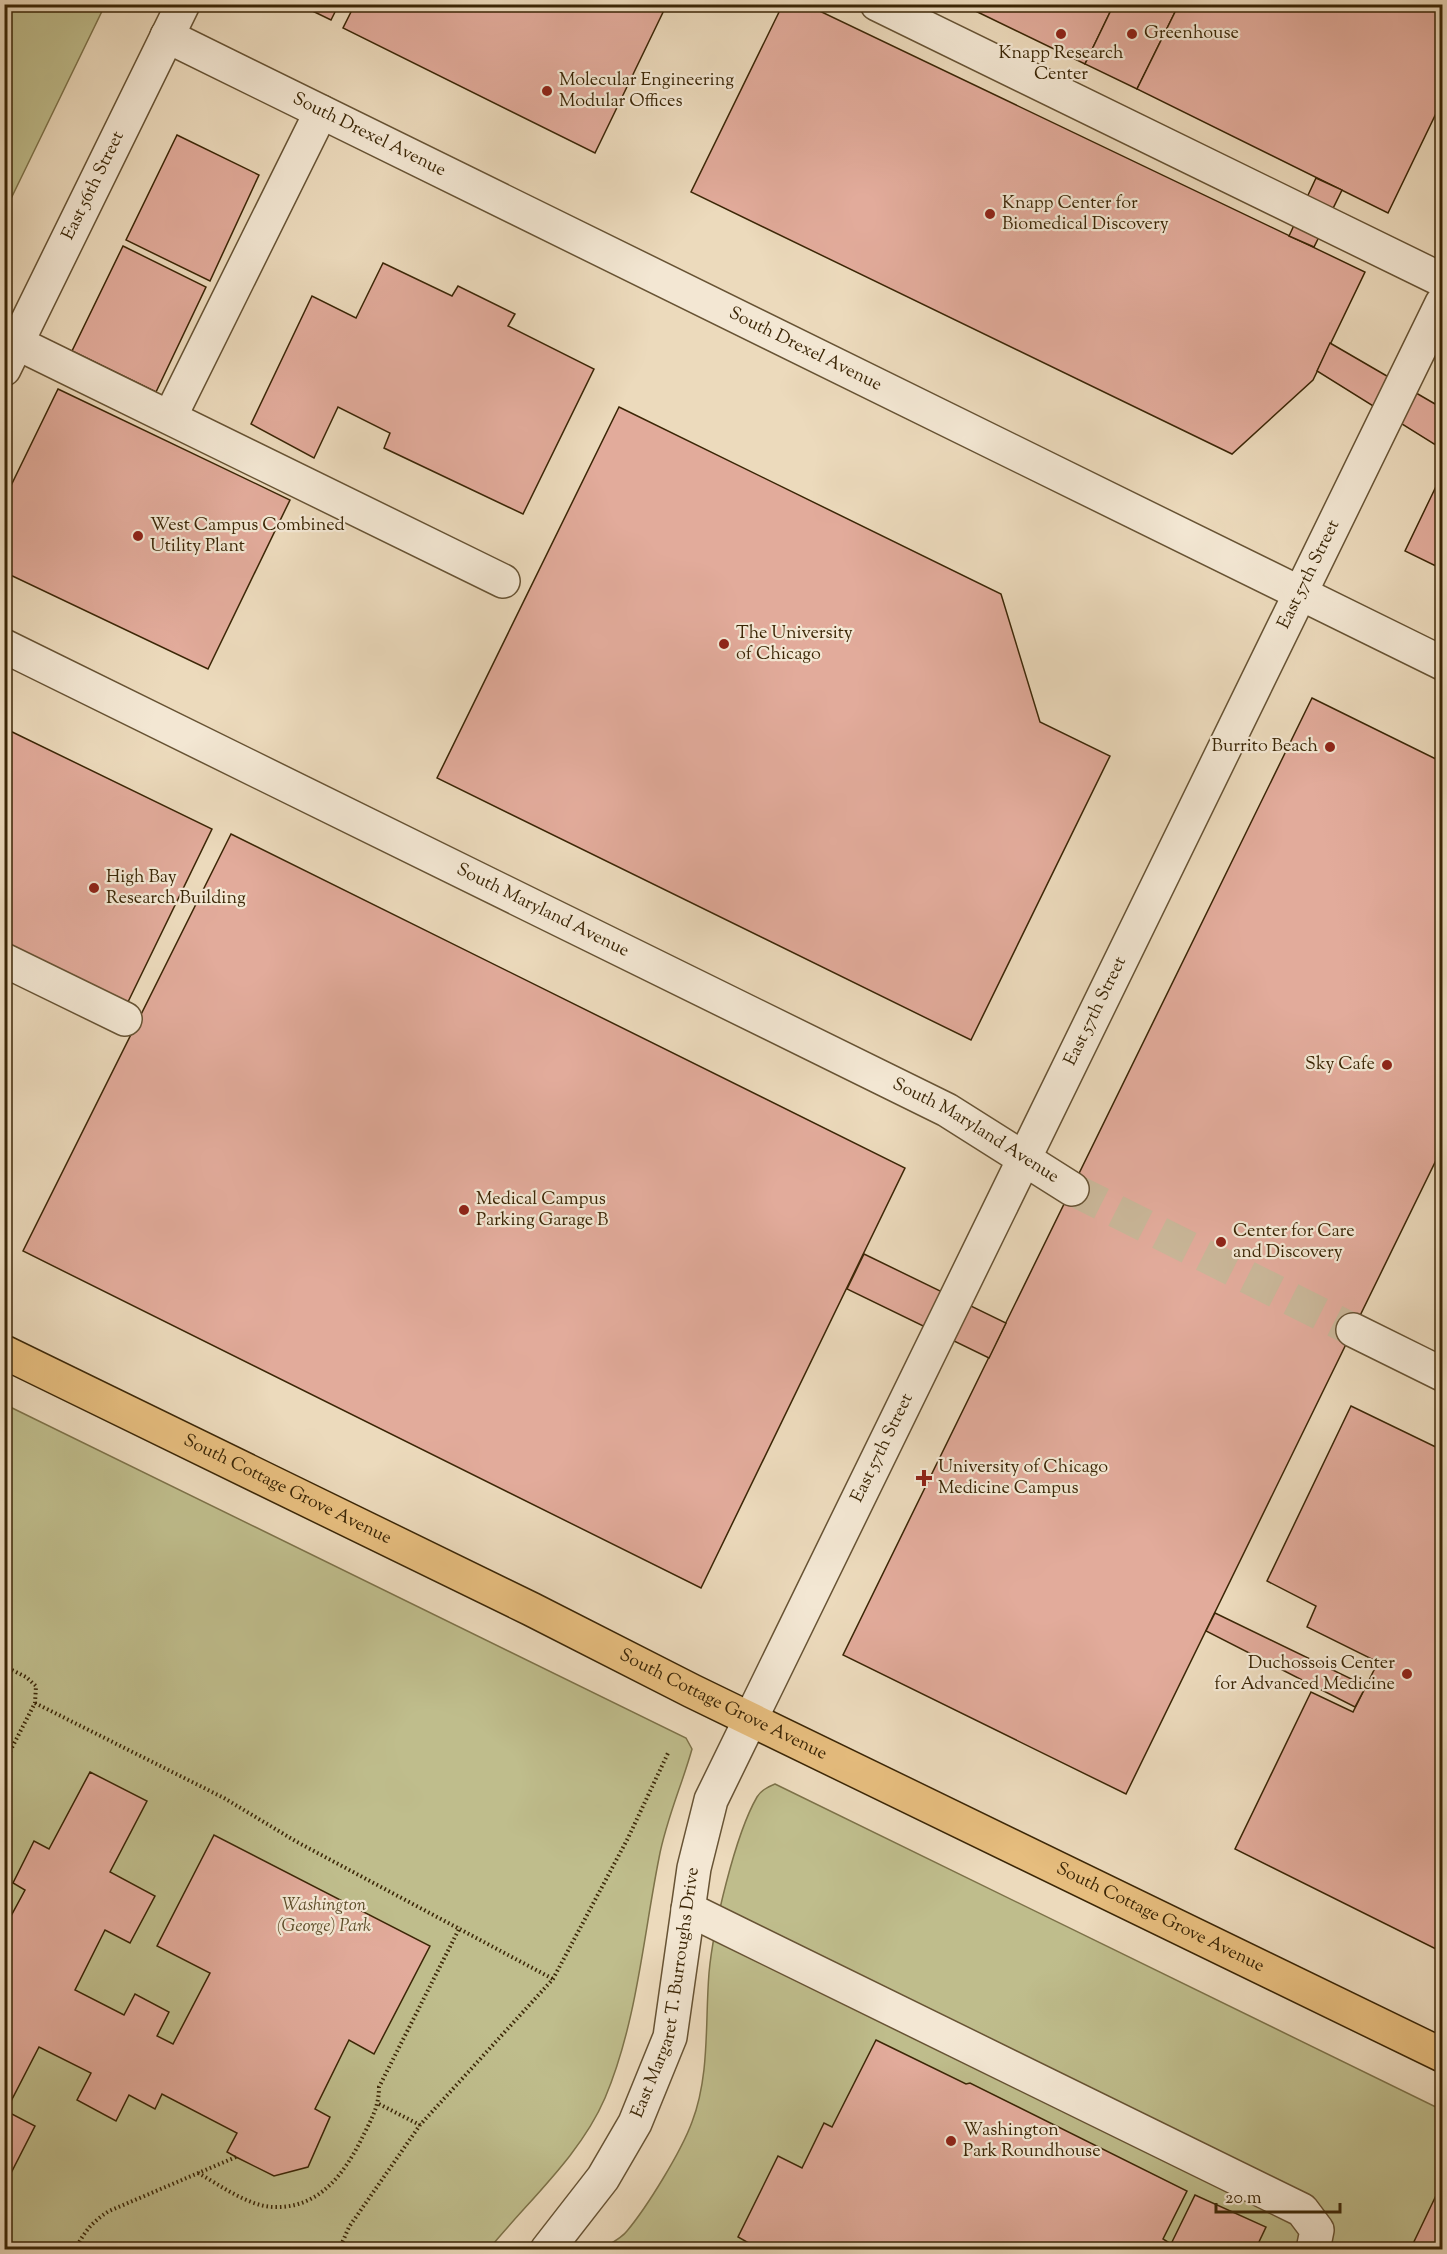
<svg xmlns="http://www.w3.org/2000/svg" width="1447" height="2254" viewBox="0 0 1447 2254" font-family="'Sorts Mill Goudy',serif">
<rect width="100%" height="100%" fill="#ecdabc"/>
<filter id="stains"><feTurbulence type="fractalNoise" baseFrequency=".00333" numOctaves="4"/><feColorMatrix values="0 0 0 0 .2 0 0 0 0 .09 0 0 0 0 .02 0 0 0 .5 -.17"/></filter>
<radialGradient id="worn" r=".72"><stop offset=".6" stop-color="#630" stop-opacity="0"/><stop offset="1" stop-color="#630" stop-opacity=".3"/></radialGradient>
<g fill="#bfbd8c" stroke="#7d7249" stroke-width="1.5">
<polygon points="5,4 105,5 5,211 4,5"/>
<path d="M4,1404l682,334 6,11c-10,36 -26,71 -33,109 -16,80 -22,164 -54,240 -25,58 -77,103 -116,151h-484z"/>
<path d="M775,1784l667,326v139l-842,1c9,-6 21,-11 27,-19 20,-24 54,-79 65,-109 18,-47 13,-100 17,-149 4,-44 26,-138 48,-176 4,-7 10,-10 18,-13z"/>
</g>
<g fill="#e2ab9b" stroke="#3b2606" stroke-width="1.5">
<polygon points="298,4 339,4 331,20"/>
<polygon points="355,4 667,4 595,153 343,28"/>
<polygon points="783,4 805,4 1365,272 1313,380 1232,454 691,192"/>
<polygon points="961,4 1114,4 1085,64"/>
<polygon points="1114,4 1179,4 1137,89 1085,64"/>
<polygon points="1179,4 1442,4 1442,101 1388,213 1137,89"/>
<polygon points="177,135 259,175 210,281 126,240"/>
<polygon points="1316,178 1342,190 1314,247 1289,236"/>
<polygon points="123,246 206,287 156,392 72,351"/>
<polygon points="383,263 452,296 458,286 515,314 508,326 594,369 523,514 384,448 390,433 338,407 314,458 251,424 312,296 356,318"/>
<polygon points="1330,343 1442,408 1442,449 1317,371"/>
<polygon points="58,389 290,500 208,669 4,572 4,500"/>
<polygon points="619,407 1001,594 1040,722 1110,756 971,1040 437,778"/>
<polygon points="1442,474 1442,569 1405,551"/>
<polygon points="1312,698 1442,762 1442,1148 1126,1794 843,1655"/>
<polygon points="4,728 212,829 126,1006 4,947"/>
<polygon points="231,834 905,1168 701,1588 23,1251"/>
<polygon points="864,1254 1006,1323 989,1358 847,1289"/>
<polygon points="1351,1406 1442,1450 1442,1952 1235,1849 1311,1692 1353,1712 1378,1662 1307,1627 1316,1606 1267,1581"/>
<polygon points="1215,1613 1366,1686 1355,1707 1206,1631"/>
<polygon points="90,1772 147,1801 110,1872 155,1896 130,1943 105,1930 75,1990 124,2015 135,1994 169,2012 157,2036 173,2044 210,1973 157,1946 214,1835 430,1946 374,2054 349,2040 315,2109 330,2117 308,2167 274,2176 236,2157 227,2152 237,2133 162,2094 155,2109 129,2095 116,2121 77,2100 91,2073 39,2047 6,2111 35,2126 11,2173 4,2170 4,1929 25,1890 13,1883 34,1841 49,1849"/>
<polygon points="876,2040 966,2084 970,2083 1187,2191 1163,2239 1171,2244 1195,2195 1266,2227 1257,2246 1253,2244 1250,2250 761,2250 738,2237 778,2156 802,2168 824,2123 832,2127"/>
<polygon points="1442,2183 1442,2250 1410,2250"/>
</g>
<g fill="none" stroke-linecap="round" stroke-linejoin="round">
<polyline stroke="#c9b698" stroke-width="33" stroke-dasharray="33 16" stroke-linecap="butt" points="1072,1189 1353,1330"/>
<g stroke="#675334" stroke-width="36">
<g id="minor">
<polyline points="877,4 1442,280"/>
<path id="s1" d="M167,36l1275,627"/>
<polyline points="17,343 503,581"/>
<path id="s2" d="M4,369l179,-365"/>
<polyline points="170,417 321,112"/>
<path id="s3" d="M4,646l943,464 125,79"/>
<polyline points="4,960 125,1019"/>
<polyline points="1353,1330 1442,1374"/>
<polyline points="688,1909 1302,2210 1317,2230 1313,2250"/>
<path id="s4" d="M547,2250l56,-72 32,-55 35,-86 24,-169 17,-68 731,-1497"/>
</g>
</g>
<g stroke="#3b2606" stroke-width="36">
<g id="major">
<path id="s5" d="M4,1352l527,257 161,82 750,364"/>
</g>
</g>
<g stroke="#3b2606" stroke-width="4" stroke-dasharray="1.5 3" stroke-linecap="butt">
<polyline points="4,1666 26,1677 36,1686 35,1703 4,1763"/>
<polyline points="35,1703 224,1798 297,1842 553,1979"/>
<polyline points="379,2104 420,2125"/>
<path d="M198,2173c22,12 50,33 75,34 48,2 73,-36 91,-73 8,-16 15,-28 15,-47l81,-160"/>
<path d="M75,2250c9,-18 17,-28 34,-39l127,-54"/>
<polyline points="339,2250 349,2227 420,2125 553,1979 628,1838 669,1751"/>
</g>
<use href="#minor" stroke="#f3e7d3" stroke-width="33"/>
<use href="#major" stroke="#e6bd7e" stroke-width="33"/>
</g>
<g fill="#8f2418" stroke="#f3e7d3" stroke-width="2">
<circle cx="1061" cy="34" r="6"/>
<circle cx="1132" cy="34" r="6"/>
<circle cx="547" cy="91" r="6"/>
<circle cx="990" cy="214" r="6"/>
<circle cx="138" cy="536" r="6"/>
<circle cx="724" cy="644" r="6"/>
<circle cx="1330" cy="747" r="6"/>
<circle cx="94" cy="888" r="6"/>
<circle cx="1387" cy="1065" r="6"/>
<circle cx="464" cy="1210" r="6"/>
<circle cx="1221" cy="1242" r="6"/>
<path d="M921 1469h6v6h6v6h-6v6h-6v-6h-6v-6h6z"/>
<circle cx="1407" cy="1674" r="6"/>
<circle cx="951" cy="2141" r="6"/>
</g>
<g text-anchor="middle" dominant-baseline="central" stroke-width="4.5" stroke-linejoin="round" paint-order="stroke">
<g font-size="18" fill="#3b2606" stroke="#f3e7d3" text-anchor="start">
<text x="1144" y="34">Greenhouse</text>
<text x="1061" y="54" text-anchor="middle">Knapp Research<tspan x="1061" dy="21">Center</tspan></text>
<text x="559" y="81">Molecular Engineering<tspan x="559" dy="21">Modular Offices</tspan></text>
<text x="1002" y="204">Knapp Center for<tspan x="1002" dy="21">Biomedical Discovery</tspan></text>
<text x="150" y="526">West Campus Combined<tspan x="150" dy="21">Utility Plant</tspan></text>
<text x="736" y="634">The University<tspan x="736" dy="21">of Chicago</tspan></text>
<text x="1318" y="747" text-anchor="end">Burrito Beach</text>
<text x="106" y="878">High Bay<tspan x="106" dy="21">Research Building</tspan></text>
<text x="1375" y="1065" text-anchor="end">Sky Cafe</text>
<text x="476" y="1200">Medical Campus<tspan x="476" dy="21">Parking Garage B</tspan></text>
<text x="1233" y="1232">Center for Care<tspan x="1233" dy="21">and Discovery</tspan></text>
<text x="938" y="1468">University of Chicago<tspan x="938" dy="21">Medicine Campus</tspan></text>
<text x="1395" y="1664" text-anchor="end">Duchossois Center<tspan x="1395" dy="21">for Advanced Medicine</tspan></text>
<text x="963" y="2131">Washington<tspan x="963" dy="21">Park Roundhouse</tspan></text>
</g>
<g font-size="18" fill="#3b2606" stroke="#f3e7d3">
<text stroke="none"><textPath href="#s1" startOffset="225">South Drexel Avenue</textPath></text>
<text stroke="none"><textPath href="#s2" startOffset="204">East 56th Street</textPath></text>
<text stroke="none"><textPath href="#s1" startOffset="711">South Drexel Avenue</textPath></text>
<text stroke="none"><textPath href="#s4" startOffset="1852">East 57th Street</textPath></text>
<text stroke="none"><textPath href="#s3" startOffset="600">South Maryland Avenue</textPath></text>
<text stroke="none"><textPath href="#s4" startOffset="1366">East 57th Street</textPath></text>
<text stroke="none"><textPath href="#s3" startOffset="1086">South Maryland Avenue</textPath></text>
<text stroke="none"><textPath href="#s4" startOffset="880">East 57th Street</textPath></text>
<text stroke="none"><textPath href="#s5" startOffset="315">South Cottage Grove Avenue</textPath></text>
<text stroke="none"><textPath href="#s5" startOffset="801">South Cottage Grove Avenue</textPath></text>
<text stroke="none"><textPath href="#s5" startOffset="1287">South Cottage Grove Avenue</textPath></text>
<text stroke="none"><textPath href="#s4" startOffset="290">East Margaret T. Burroughs Drive</textPath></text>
</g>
<g font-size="18" font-style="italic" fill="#5c4c28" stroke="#f3e7d3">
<text x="324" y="1906">Washington<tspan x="324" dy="21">(George) Park</tspan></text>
</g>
</g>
<rect width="1447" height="2254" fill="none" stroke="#ecdabc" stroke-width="24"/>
<rect x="6" y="6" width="1435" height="2242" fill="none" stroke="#3b2606" stroke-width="3"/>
<rect x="12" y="12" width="1423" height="2230" fill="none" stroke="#3b2606" stroke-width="1.5"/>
<path d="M1216 2203v9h124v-9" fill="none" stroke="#3b2606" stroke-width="3"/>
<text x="1225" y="2203" font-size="18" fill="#3b2606" stroke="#f3e7d3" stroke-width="4.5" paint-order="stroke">20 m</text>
<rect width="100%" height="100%" filter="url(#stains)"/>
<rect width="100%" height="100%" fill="url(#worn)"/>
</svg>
